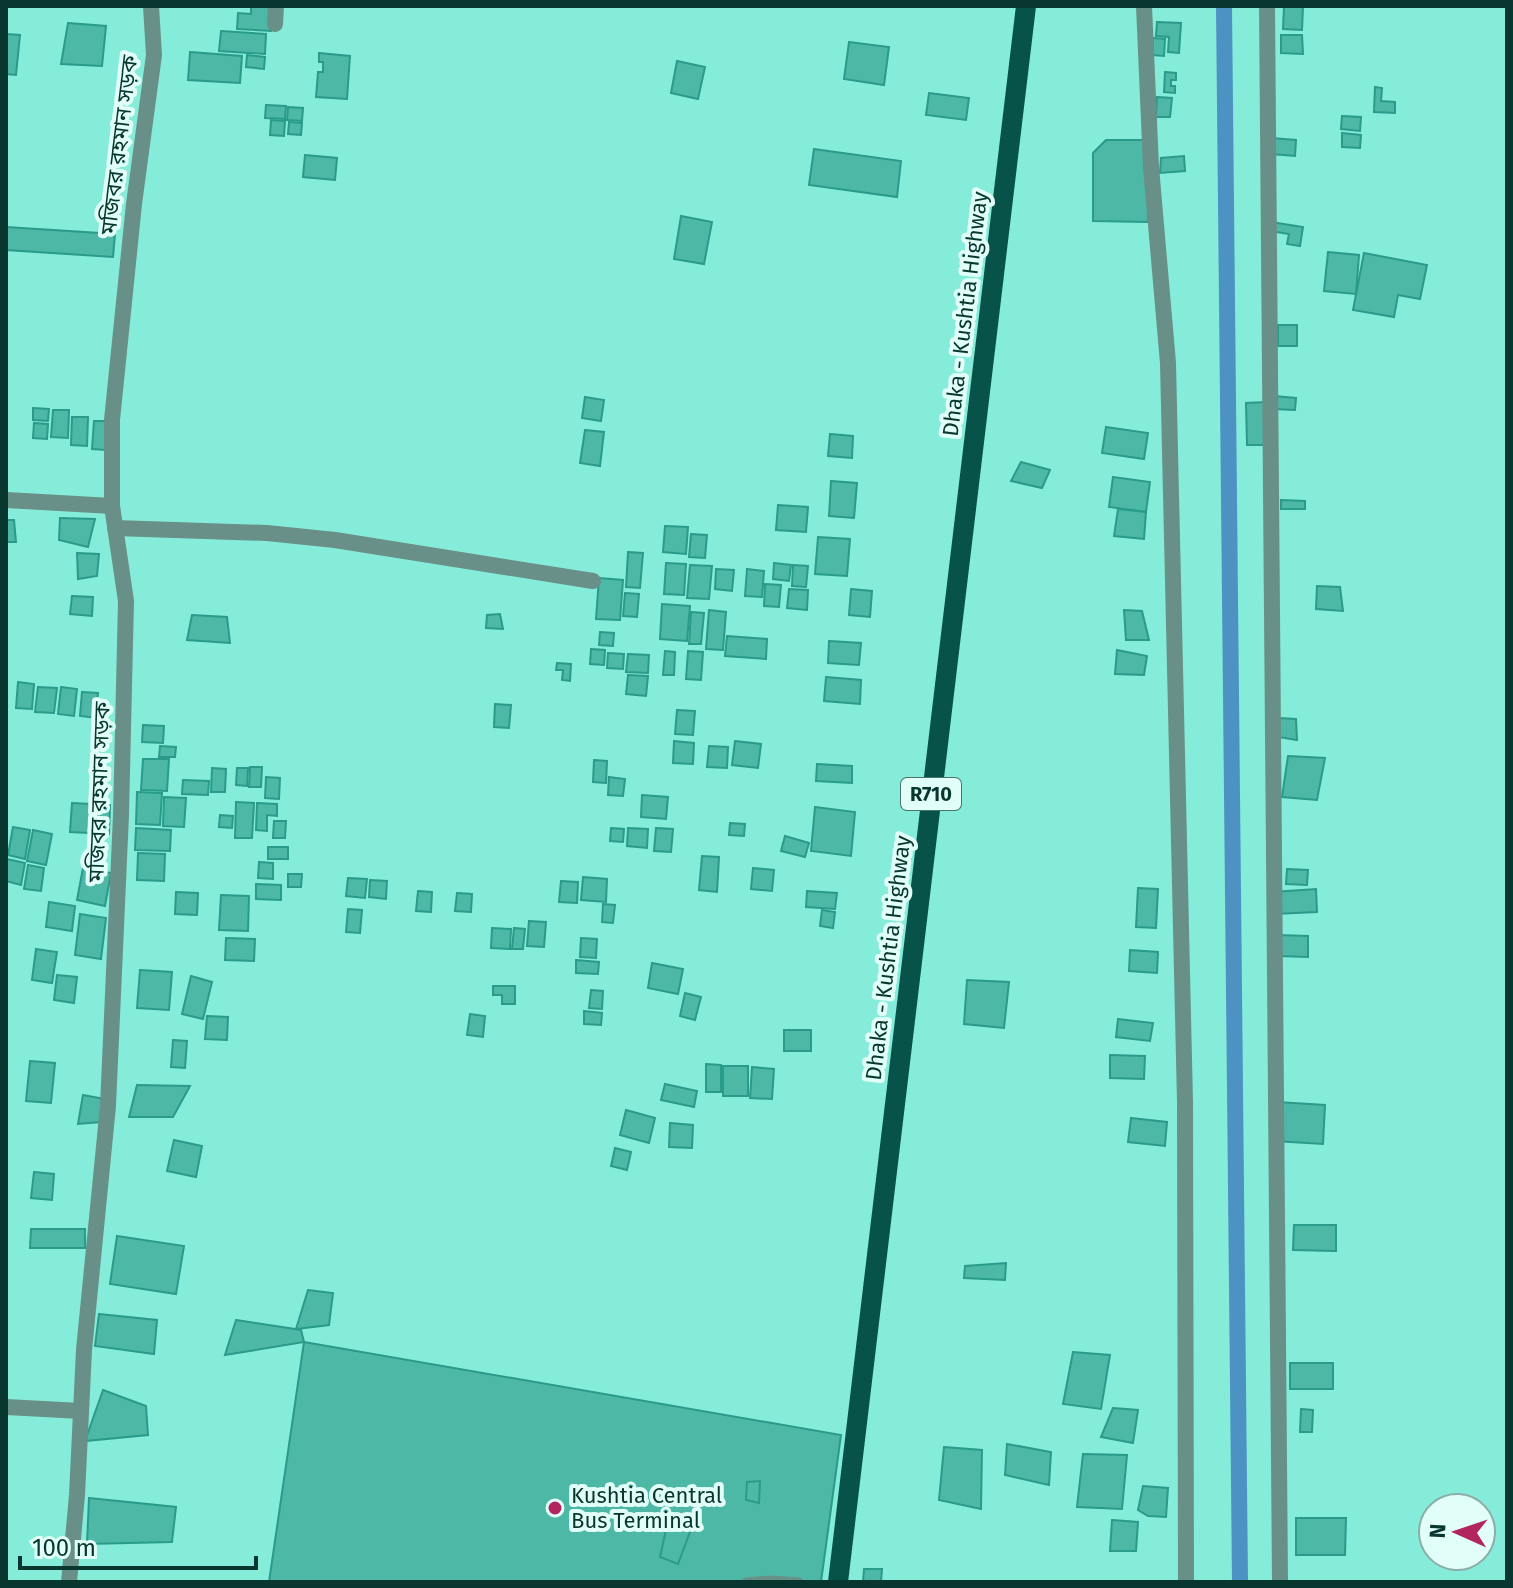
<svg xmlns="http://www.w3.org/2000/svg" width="1513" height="1588" viewBox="0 0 1513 1588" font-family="'Fira Sans','Noto Sans Bengali',sans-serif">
<rect width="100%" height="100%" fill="#85ecd9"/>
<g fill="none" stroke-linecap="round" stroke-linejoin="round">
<polyline stroke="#4c92c2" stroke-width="16" points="1224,6 1240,1582"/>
</g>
<g fill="#4eb8a7" stroke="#2a9a8a" stroke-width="2">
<polygon points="251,6 272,6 271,31 237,29 238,13 251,14"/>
<polygon points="1284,6 1303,6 1302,30 1283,29"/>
<polygon points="1157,22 1181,23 1179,53 1168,52 1169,37 1156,36"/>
<polygon points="68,23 106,26 102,66 61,64"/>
<polygon points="221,31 266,34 265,54 219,51"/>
<polygon points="6,34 20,35 16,75 6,74"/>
<polygon points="1281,35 1302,35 1303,54 1281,53"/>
<polygon points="1153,38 1165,39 1164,56 1152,55"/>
<polygon points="849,42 889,47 884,85 844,79"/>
<polygon points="190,52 242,56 240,83 188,80"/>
<polygon points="319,53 350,56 347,99 316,97 318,72 323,72 323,62 319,62"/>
<polygon points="247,55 265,57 264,69 246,67"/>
<polygon points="677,61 705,67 698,99 671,93"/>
<polygon points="1165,72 1176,73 1176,80 1171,80 1171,86 1175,86 1175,93 1164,92"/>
<polygon points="1375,87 1382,88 1381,101 1395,102 1395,113 1374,112"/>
<polygon points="929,93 969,98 966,120 926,115"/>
<polygon points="1157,97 1172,98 1170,117 1156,117"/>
<polygon points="266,105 286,106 285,119 265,118"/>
<polygon points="288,107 303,108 302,121 287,120"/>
<polygon points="1342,116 1361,117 1360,131 1341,129"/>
<polygon points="271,120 285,121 284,136 270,135"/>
<polygon points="289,122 302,123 301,135 288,134"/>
<polygon points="1342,133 1361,135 1360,148 1342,147"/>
<polygon points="1271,138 1296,140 1295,156 1270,154"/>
<polygon points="1106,140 1149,140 1148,222 1093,221 1093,153"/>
<polygon points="814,149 901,161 897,197 809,185"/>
<polygon points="305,155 337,158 335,180 303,177"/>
<polygon points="1184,156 1185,171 1160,173 1161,158"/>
<polygon points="681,216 712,222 704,264 674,259"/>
<polygon points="1271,222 1303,227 1300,246 1287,244 1289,234 1270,231"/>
<polygon points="6,227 115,234 113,257 6,250"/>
<polygon points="1328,252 1359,255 1356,294 1324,291"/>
<polygon points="1364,253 1427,265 1420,299 1398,295 1394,317 1353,310"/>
<rect x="1278" y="325" width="19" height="21"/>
<polygon points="1274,396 1296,398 1295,410 1273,409"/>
<polygon points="585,397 604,400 601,421 582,418"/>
<polygon points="1266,402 1266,445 1247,445 1246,403"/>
<polygon points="33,408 49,409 48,421 33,420"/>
<polygon points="53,410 69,410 68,438 51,437"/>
<polygon points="72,417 88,417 87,446 71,445"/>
<polygon points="94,421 107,421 106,450 92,449"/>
<polygon points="34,423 48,424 47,439 33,438"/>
<polygon points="1106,427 1148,433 1144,459 1102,453"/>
<polygon points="585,430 604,432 600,466 580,463"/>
<polygon points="830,434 853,436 852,458 828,456"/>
<polygon points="1021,462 1050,470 1042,488 1011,481"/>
<polygon points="1113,477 1150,482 1146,512 1109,507"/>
<polygon points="831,481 857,483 854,518 829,516"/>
<polygon points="1281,500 1305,501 1305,509 1281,509"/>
<polygon points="778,505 808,507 806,532 776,530"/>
<polygon points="1118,509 1146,512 1144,539 1114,536"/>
<polygon points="60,518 95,519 88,547 59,540"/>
<polygon points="6,520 14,520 16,542 6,542"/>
<polygon points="665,526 688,527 686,554 663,552"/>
<polygon points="691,534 707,535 705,558 689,557"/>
<polygon points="818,537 850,539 847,576 815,574"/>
<polygon points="628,552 643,553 640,588 626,587"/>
<polygon points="77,553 99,554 97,576 78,579"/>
<polygon points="666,563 686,564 684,595 664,594"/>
<polygon points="774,563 791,565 789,581 773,579"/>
<polygon points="690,565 712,566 709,599 687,598"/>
<polygon points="793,565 808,566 806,587 792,586"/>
<polygon points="716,569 734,570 732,591 715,589"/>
<polygon points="747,569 764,571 762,597 745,596"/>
<polygon points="599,578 623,580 620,620 596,619"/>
<polygon points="765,584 781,585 779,607 764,606"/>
<polygon points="1317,586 1340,587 1343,611 1316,609"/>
<polygon points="789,589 808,590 807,610 787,608"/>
<polygon points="851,589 872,591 870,617 849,615"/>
<polygon points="625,593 639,594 637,617 623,616"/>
<polygon points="72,596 93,597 92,616 70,614"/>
<polygon points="662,604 690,606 687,641 660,639"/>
<polygon points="709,610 726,612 723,650 706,649"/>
<polygon points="1124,610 1142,611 1149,640 1126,640"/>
<polygon points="691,612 704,613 701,644 689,644"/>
<polygon points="500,614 503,629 486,628 487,615"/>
<polygon points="192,615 227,617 230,643 187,640"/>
<polygon points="600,632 614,633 613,646 599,645"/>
<polygon points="727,636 767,639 766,659 725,656"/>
<polygon points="829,641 861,643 859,665 828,663"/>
<polygon points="591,649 605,650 604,665 590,664"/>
<polygon points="1117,650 1147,656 1144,675 1115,674"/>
<polygon points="665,651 675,652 674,675 663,675"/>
<polygon points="688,651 703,652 701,680 686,679"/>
<polygon points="608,653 624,654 623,669 607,668"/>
<polygon points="628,654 649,655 648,673 626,672"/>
<polygon points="557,663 571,664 570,681 562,680 563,670 556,670"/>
<polygon points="628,675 648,676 646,696 626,694"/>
<polygon points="826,677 861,680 860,704 824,701"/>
<polygon points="18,682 34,684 32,709 16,708"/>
<polygon points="38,687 57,688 54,713 35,712"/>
<polygon points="61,687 77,689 74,716 58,714"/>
<polygon points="82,692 98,693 96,718 80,716"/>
<polygon points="495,704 511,705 509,728 494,727"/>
<polygon points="677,710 695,711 693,735 675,734"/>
<polygon points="1278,718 1296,719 1297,740 1278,737"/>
<polygon points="143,725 164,726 163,743 142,742"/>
<polygon points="674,741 694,743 693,764 673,763"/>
<polygon points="735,741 761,744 758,768 732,765"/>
<polygon points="160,746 176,747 175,757 159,757"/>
<polygon points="709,746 728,747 727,768 707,767"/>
<polygon points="1288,756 1325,758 1317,800 1282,797"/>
<polygon points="143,759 169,759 167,791 141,790"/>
<polygon points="594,760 607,761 606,783 593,782"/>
<polygon points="817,764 852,766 852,783 816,781"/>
<polygon points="250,767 262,767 261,787 249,787"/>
<polygon points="212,768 226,769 225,792 211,792"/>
<polygon points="237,768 248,768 247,786 236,785"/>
<polygon points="266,777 280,778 279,799 265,798"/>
<polygon points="609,777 625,779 623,796 608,795"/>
<polygon points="183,780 209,781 208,795 182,794"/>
<polygon points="137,792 162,793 160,825 136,824"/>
<polygon points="642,795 668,797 666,819 641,817"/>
<polygon points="164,797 186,798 184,827 163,826"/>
<polygon points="236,802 254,803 252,838 235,838"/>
<polygon points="72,803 110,805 109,834 70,832"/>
<polygon points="257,803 277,804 277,816 267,815 267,831 256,830"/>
<polygon points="815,807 855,812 851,856 811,851"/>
<polygon points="220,815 233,816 232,828 219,827"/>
<polygon points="274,821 286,821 285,838 273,838"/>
<polygon points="730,823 745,824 744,836 729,835"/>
<polygon points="13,827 30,830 25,859 8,855"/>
<polygon points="136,828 171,830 170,851 135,850"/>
<polygon points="611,828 624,829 623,842 610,841"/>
<polygon points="628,828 648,829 647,848 627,846"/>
<polygon points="656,828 673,829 671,852 654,851"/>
<polygon points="33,830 52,834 46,865 27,861"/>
<polygon points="785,836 809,843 805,857 781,851"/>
<rect x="268" y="847" width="20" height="12"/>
<polygon points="138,853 165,854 164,881 137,880"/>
<polygon points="702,856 719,857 717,892 699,890"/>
<polygon points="7,859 25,863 21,885 6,881"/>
<polygon points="259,862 273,863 273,879 258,878"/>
<polygon points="28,865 44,868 41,891 24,889"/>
<polygon points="83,868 111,873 105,906 77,900"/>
<polygon points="753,868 774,870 772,891 751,889"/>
<polygon points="1287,869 1308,870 1307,885 1286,884"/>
<polygon points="288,874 302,874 301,887 288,887"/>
<polygon points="583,877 607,879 606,902 581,900"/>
<polygon points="348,878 367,879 365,898 346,896"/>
<polygon points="370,880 387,881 386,899 369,897"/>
<polygon points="561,881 578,882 577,903 559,902"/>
<polygon points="256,884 281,885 281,900 256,899"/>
<polygon points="1138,888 1158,889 1156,928 1136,927"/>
<polygon points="1316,889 1317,912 1274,914 1273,892"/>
<polygon points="418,891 432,892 431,912 416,911"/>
<polygon points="807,891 837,893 835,909 806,907"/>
<polygon points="176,892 198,893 197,915 175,914"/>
<polygon points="457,893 472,894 471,912 455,911"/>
<polygon points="221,895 249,896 248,931 219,930"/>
<polygon points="49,902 75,906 72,931 46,927"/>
<polygon points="603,904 615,905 613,923 602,922"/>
<polygon points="348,909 362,910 360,933 346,932"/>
<polygon points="822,910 835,912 833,928 820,926"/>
<polygon points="80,914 106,918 101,959 75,955"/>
<polygon points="529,921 546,922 544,947 527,946"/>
<polygon points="492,928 511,929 510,949 491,948"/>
<polygon points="514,928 525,929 523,949 512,949"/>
<polygon points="1278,935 1308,936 1308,957 1278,956"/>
<polygon points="226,938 255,939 254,961 225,960"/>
<polygon points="581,938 597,939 596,958 580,957"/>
<polygon points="36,949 57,952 52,983 32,980"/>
<polygon points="1130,950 1158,952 1157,973 1129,971"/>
<polygon points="576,960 599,962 598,974 576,973"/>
<polygon points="652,963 683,969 678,994 648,988"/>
<polygon points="140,970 172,972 169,1010 137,1008"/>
<polygon points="57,975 77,977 74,1003 54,1000"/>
<polygon points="191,976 212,982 203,1019 182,1014"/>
<polygon points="967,980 1009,982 1004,1028 964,1024"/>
<polygon points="493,986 515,986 515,1004 502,1004 502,995 493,995"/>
<polygon points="591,990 603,991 602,1009 589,1008"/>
<polygon points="685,993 701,997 695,1020 680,1016"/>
<polygon points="584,1011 602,1013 601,1025 584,1024"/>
<polygon points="470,1014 485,1016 483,1037 467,1035"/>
<polygon points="207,1016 228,1017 227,1040 205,1039"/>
<polygon points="1118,1019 1153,1023 1150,1041 1116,1037"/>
<rect x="784" y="1030" width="27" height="21"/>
<polygon points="173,1040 187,1041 185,1068 171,1067"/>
<polygon points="1110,1055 1145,1056 1144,1079 1110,1078"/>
<polygon points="30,1061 55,1063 51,1103 26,1101"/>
<polygon points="706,1064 721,1065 721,1092 706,1092"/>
<rect x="723" y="1066" width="25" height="30"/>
<polygon points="752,1067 774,1069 772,1099 750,1098"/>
<polygon points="665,1084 697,1091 694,1107 661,1100"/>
<polygon points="137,1085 190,1086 173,1117 129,1117"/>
<polygon points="83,1095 105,1099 101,1122 78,1124"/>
<polygon points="1277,1102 1325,1105 1323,1144 1275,1141"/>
<polygon points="626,1110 655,1118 649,1143 620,1135"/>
<polygon points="1131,1118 1167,1122 1165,1146 1128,1142"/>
<polygon points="670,1123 693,1125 692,1148 669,1147"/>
<polygon points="174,1140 202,1146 196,1177 167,1171"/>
<polygon points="615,1148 631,1152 627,1170 611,1166"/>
<polygon points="34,1172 54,1174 52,1200 31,1198"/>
<polygon points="1294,1225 1336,1225 1336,1251 1293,1250"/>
<polygon points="31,1229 85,1229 85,1248 30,1248"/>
<polygon points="117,1236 184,1246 176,1294 110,1284"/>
<polygon points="1006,1263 1005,1280 964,1278 965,1266"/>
<polygon points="308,1290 333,1293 329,1325 296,1329"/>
<polygon points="99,1314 157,1320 154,1354 95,1346"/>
<polygon points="236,1320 301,1330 304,1342 225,1355"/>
<polygon points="304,1342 841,1435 821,1582 269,1582"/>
<polygon points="1073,1352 1110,1355 1101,1409 1063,1404"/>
<rect x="1290" y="1363" width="43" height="26"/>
<polygon points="103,1390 146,1406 148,1435 85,1441"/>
<polygon points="1113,1408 1138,1410 1133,1443 1101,1437"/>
<polygon points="1301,1409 1313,1410 1312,1432 1300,1432"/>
<polygon points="1007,1444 1051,1452 1049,1485 1005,1475"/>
<polygon points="944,1447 982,1450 981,1509 939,1500"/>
<polygon points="1083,1454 1127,1455 1122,1509 1077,1507"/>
<polygon points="760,1481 759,1503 746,1500 747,1482"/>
<polygon points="1143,1486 1168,1488 1166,1517 1148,1516 1138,1510"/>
<polygon points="89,1498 176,1507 172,1542 87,1544"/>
<polygon points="1296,1518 1346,1518 1345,1555 1296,1555"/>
<polygon points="1112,1520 1138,1522 1136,1551 1110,1551"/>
<polygon points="668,1521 693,1524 678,1564 660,1557"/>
<polygon points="864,1569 882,1569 881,1582 863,1582"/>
</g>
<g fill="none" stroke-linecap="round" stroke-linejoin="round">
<polyline stroke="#689088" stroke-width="9" points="746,1582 771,1580 799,1582"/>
<g stroke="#689088" stroke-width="16">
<polyline points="1144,6 1151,167 1168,363 1185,1102 1186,1582"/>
<polyline points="1267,6 1280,1582"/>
<polyline points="275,24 276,6"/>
<polyline points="6,500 112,506"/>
<polyline points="115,528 267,533 335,540 593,581"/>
<polyline points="6,1407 81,1411"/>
<polyline points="69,1582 77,1495 84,1350 108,1106 121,815 126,601 112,506 112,420 134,204 154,55 151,6"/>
</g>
<polyline stroke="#075349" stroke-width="20" points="838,1582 1026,6"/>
</g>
<circle fill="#b22660" stroke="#e2fef8" stroke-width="3" cx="555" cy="1508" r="8"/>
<g text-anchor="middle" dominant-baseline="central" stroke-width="8" stroke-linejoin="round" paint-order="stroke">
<rect fill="#e2fef8" stroke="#49736c" stroke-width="2" x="901" y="778" width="60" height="32" rx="6"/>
<g font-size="20" font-weight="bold" fill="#083730">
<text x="931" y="794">R710</text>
</g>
<g font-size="22" fill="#083730" stroke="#e2fef8">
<text transform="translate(119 145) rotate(-83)">মজিবর রহমান সড়ক</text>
<text transform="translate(965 314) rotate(-83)">Dhaka - Kushtia Highway</text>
<text transform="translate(99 792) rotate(-88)">মজিবর রহমান সড়ক</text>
<text transform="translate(888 958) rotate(-83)">Dhaka - Kushtia Highway</text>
</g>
<g font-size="22" fill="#083730" stroke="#e2fef8" text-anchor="start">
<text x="571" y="1495">Kushtia Central<tspan x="571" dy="25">Bus Terminal</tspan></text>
</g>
</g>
<rect width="1513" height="1588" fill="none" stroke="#083730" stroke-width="16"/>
<g transform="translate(1457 1532) rotate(273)"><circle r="38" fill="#e2fef8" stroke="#8baea8" stroke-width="2"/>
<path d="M0-6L14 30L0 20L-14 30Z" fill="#b22660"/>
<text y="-12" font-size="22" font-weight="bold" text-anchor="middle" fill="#083730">N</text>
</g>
<path d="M20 1556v12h236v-12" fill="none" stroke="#083730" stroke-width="4"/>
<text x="32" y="1556" font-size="24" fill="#083730" stroke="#e2fef8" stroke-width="6" paint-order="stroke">100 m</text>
</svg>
